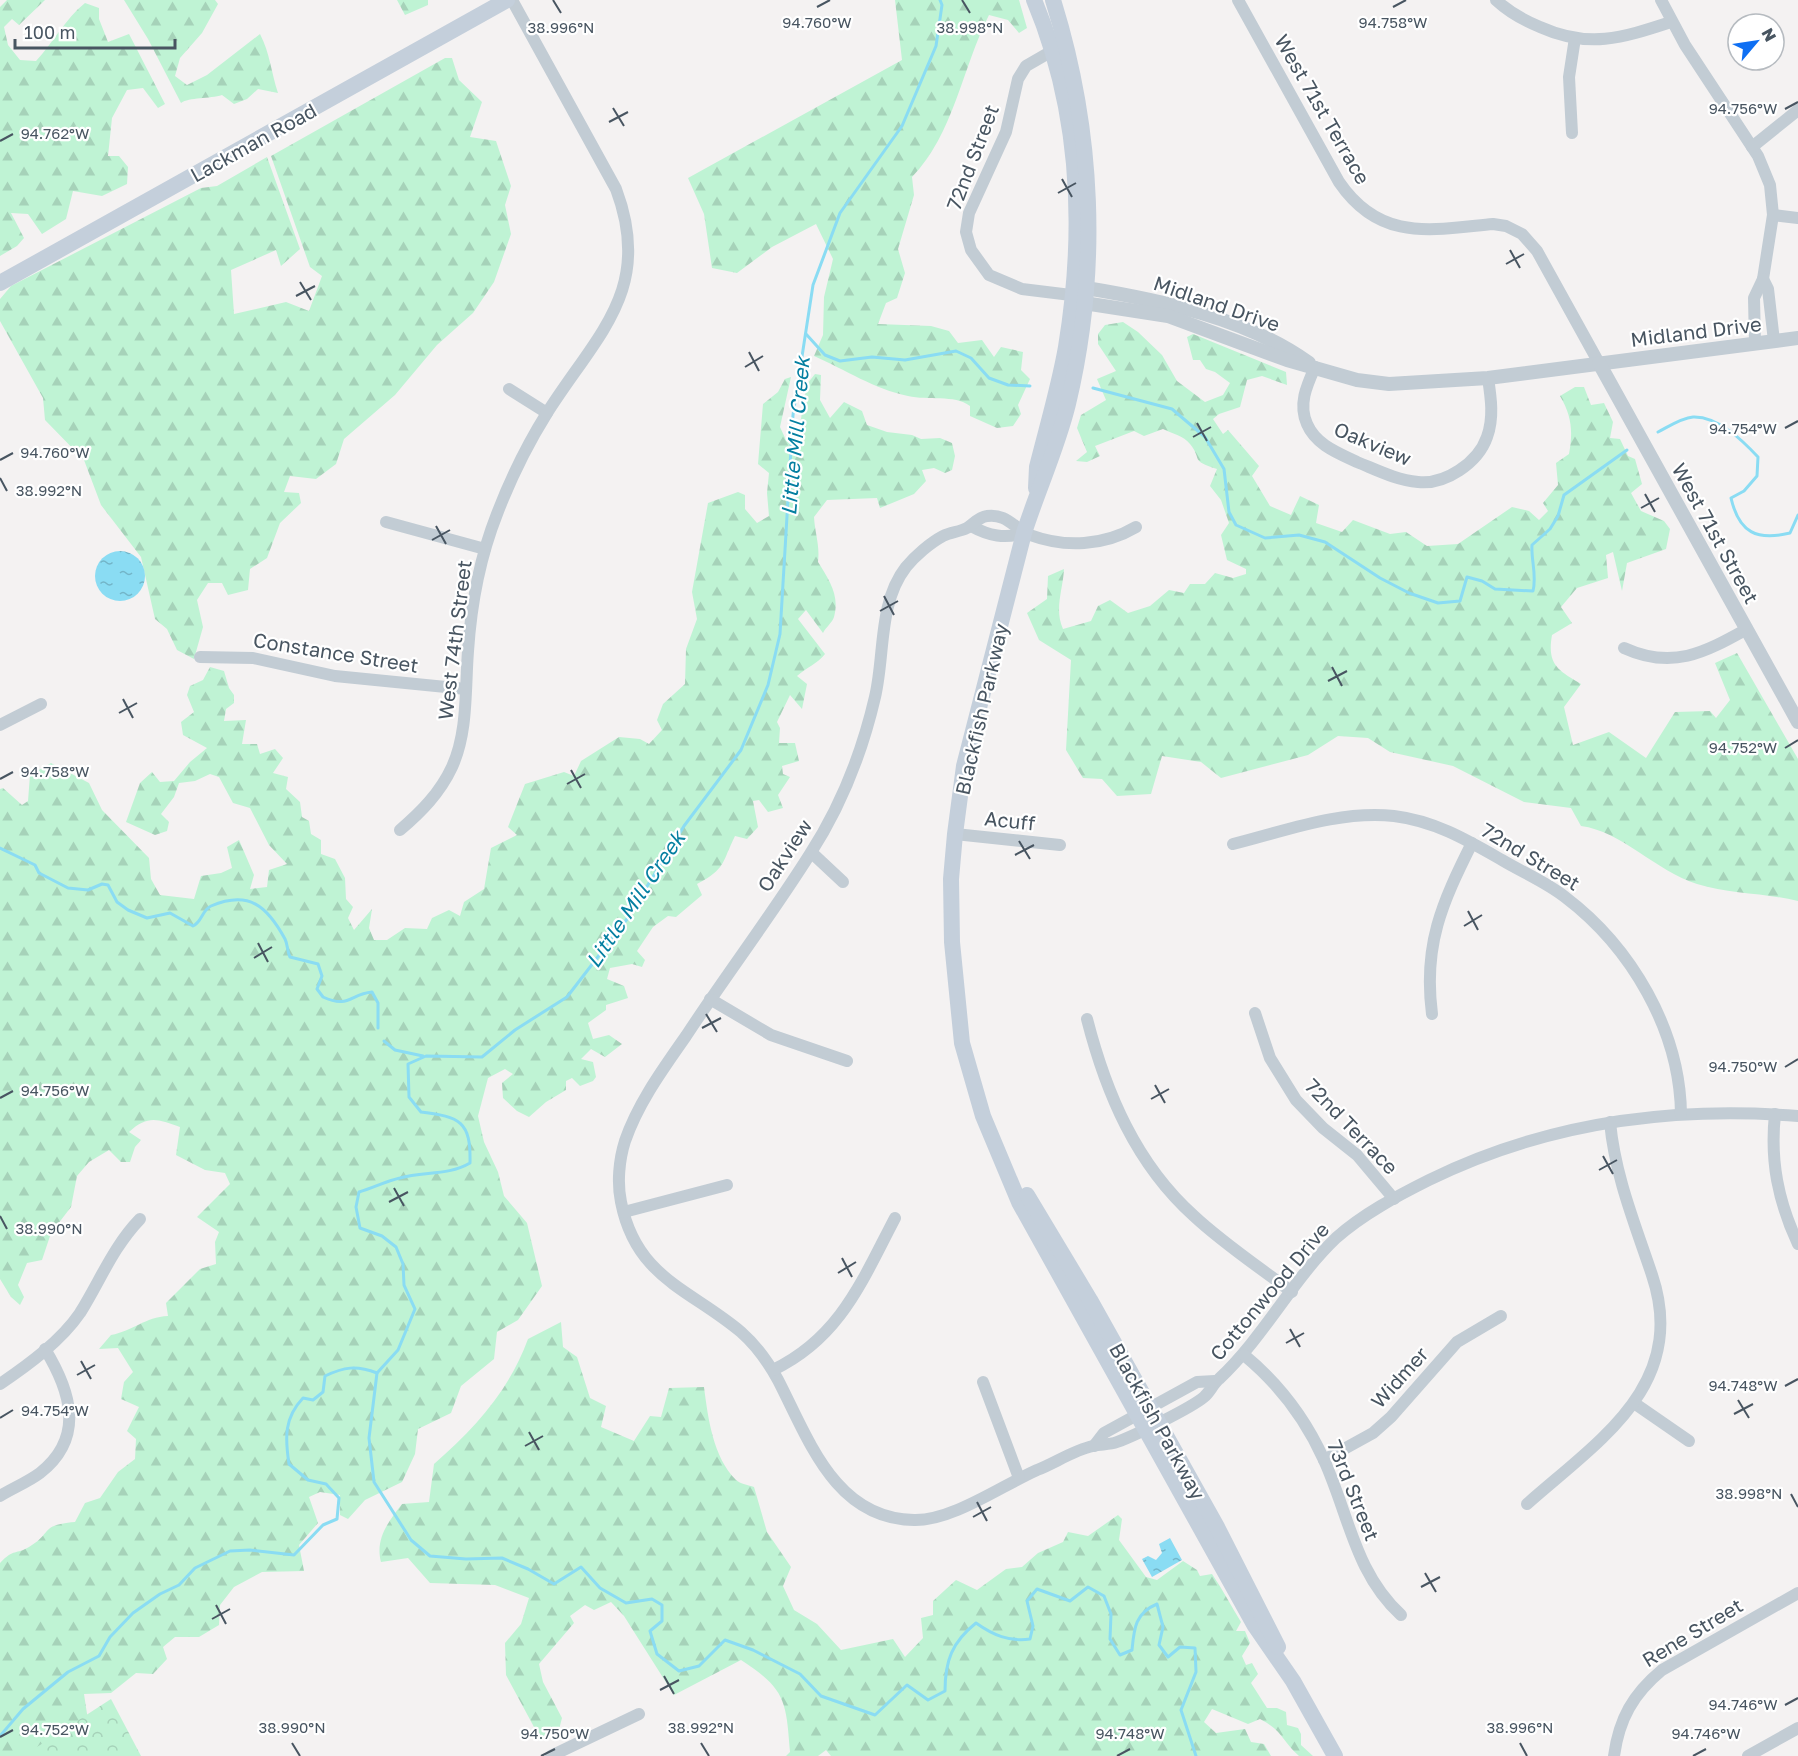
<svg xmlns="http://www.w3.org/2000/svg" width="1798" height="1756" viewBox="0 0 1798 1756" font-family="'Golos Text',sans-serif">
<defs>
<pattern id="forest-firs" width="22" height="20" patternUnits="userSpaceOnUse" patternTransform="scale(1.5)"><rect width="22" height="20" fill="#bff3d4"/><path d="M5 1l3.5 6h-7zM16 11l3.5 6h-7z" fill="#a6d2b9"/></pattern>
<pattern id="park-crowns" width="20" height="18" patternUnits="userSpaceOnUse" patternTransform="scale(1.5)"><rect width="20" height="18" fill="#bff3d4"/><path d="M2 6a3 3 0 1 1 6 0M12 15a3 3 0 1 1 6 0" fill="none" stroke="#a6d2b9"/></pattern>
<pattern id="water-ripples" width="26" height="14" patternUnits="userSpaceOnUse" patternTransform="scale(1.5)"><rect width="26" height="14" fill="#8adcf3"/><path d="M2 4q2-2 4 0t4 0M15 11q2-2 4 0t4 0" fill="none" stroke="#73b5c8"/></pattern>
</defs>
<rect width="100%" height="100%" fill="#f4f2f2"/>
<g fill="url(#forest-firs)">
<path d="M7,0h38l-26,25 -7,-6 -8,8 4,18 12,15 16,1c17,-18 29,-42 49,-58l14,5v11l9,23 21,-8 36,70 -7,4 -15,-20 -16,2 -15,28 -4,38h11l9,11 -1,17 -25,12 -29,-5 -7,28 -24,15 -14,-20 -17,-1 13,25 -7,8 -17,10v-249z"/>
<path d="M124,0h91l3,4 -16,29 -22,25 -5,18 12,9 20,-10 53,-41c10,19 11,38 18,59l-20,-4 -11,10 -13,5 -12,-9c-12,4 -33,2 -41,8l-33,-64z"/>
<polygon points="397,0 428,0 428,5 405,15"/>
<path d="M895,0h124l8,28 -8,5 -11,-13 -19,-5c-27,53 -35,119 -77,162l2,18 -16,54 7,24 -8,25 -11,5 -8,21 53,2 18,5 9,12 24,-3 12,17 7,-10 22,5 -2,18 9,9 -12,26 3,9 -8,12 -16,2 -27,-12v-10c-16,-12 -42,-5 -62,-10 -34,-7 -62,-26 -94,-40l9,-21 1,-38 9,-38 -17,-35 -44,23 -35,26 -25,-5 -8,-54 -16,-36 214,-118z"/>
<polygon points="445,58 452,58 459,80 482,102 470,137 496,141 511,186 505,205 511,234 494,282 473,313 437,345 395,395 344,439 336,464 316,479 290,476 284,492 299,493 301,503 280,523 267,558 250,569 248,590 228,595 222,583 208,583 197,600 203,627 194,659 177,650 167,629 155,619 141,557 101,505 84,460 45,420 43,398 0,321 0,299 11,286 201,188 217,186 267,157 300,249 281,266 276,250 231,270 234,314 286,302 309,311 322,276 310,267 271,156"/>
<path d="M1123,322l15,10 24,23 15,26 28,21 18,-7 7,-12 -15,-11 -9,-3 -6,-9h-7l-6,-23 6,-3 93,38 1,13 -25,-9 -15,4 -7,27 -21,7 -6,5 10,15 5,-4 31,36 -7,10 18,30 21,9 9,-19 19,9 -3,18 26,9 11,-12 37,14 16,-2 21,14 31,-2 54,-37 17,4 10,9 9,-9 -5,-8 15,-18 -2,-22 13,-9c4,-22 3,-38 -9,-58l15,-9h9l7,18 13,-2 9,19 -3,16 10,1 8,17 7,3 7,25 -11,9 10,18 23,10 6,8 -4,20 -39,14 -5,28 -9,-39 -7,3 2,23 -31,10 -16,19 11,16 -20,12c-5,29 5,35 29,49l-17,23 9,38 36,-13 37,26 29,-46 35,-1 6,7 14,-18 -15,-37 22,-10 61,106v142c-33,-8 -68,-7 -101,-17 -41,-13 -76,-53 -116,-58l-10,-18 -47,-6 -71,-36 -63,-14 -22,-14 -30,-2 -30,19 -87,23 -20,-16 -39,-6 -11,38 -34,2 -15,-17 -19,-1 -17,-28 5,-90 -32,-20 -12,-27 20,-14 1,-23 16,-7c-1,21 -10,40 -1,60l28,-8 7,-15 12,-6 18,13 22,-7 19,-16 15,3 6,-9h15l10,-11 18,5 13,-4v-5l-19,-9 -6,-25 8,-12 -8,-23 -11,-14 7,-17c-28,-9 -14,-9 -27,-25 -6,-8 -19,-11 -27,-15l-19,7 -10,-5 -39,15 5,10 -13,6 -11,-1 11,-9 -10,-24 4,-13 25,-15 -9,-21 19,-8 -18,-27v-10l7,-9z"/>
<path d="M815,374l6,1 -1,25 10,18 14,-16 18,9 5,14 20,7 25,3 9,4 19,-1 12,5 3,13 -3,14 -7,3 -11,-5 -12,2 4,11 -12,13 -34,14 -3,-10 -50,2 -13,17c1,17 6,28 4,45 11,18 22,33 16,55 -2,6 -8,10 -11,16l-17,-23 -8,9 27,35c-8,10 -18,13 -28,22l10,8 -5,25 -12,-14 -13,27 3,6 -1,15h16l4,18 -17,5 1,8 7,3 -12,18 5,13 -15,4 -9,-12 -6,1 5,26 -11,12 -12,-3c-13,26 -9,33 -38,48l5,11 -26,22 -8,-1 -15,11 -16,24 8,9 -3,7 -10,-3 -22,4 -3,11 17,7 4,12 -22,7v5l-18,13 5,16 16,-4 13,9 -17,13 -14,-8 -10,10 12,3 3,15 -3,4 -13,5 -8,-8 -6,3v9l-20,12 -17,15 -12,-6 -14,-13 -1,-15 11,-9 -8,-5 -17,9 -10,38 6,26 14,30 6,24 23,27 15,63 -24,34 -21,12 -3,27 -33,27 -10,27 -33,16 -3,25 -13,28 -37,18 -17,19 -8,-4v-20l-20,-3 -11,5 9,26 -19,22 5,26 -42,1 -28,15 -14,18 -1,20 -20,12h-24l-12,10 4,12 -14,15 -17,-1 -25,20 -27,1 5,33 -39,29h-50v-193c14,-15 16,-8 29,-16 24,-14 10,-22 46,-25l10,-19 15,-5 18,-26 17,-13 1,-20 -9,-8 12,-24 -18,-8 3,-17 9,-10 -15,-24 -19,1 12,-14c22,-4 34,-18 57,-19l-2,-13 34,-34 16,-5 -1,-22 4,-10 -22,-15 33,-33 -5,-11 -20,-3 -29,-15 4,-28c-23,-8 -32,-12 -51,5l12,8 -6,7 -5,15h-9l-12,-12 -20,12 -12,14 -6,31 -20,26 -9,27 -15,3 -9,22 6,12 -4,8 -9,-8 -11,-18v-490l3,-1 19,17 6,-4 2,-26 21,-12 38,20 13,27 47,48 2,21 9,16 34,4 7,-23 20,-3 11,-5 -5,-21 12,-7 15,35 -4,14 17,-2 2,-17 18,-6 -18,-19 -19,-37 -17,-5 -14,-26 -9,-3 -15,7 -16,2 -5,14 -13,17 8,8 -2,9 -12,4 -29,-13 14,-39 12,-11 8,10 14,-1 16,-19 17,-14 -24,-13 -2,-13 13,-10 -7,-17 3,-9 13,-6 7,-13 14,4 5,17 5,7v8l-8,6 -2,12 22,-1 -4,24h15l3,10 15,-5 8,9 -10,15 15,4 -2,12 14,13 2,15 7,4 2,13 10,6v14l14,5 10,19 1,21 7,8 -5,11 6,12 18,-21 -3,19 5,12h13l18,-12 22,1 5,-11 17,-8 11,6 4,-14 20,-13 7,-41 26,-13 -9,-8 17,-43 39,-12 10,4 7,-15 38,-24 21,2 9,5 13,-14 -5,-10 6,-16 22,-20 1,-35 11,-30 -5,-27 16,-89 30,-11 7,3v14l12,14 12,-7 -2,-23 2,-20 -11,-9 5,-60 15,-12 7,-13 6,-2 -11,50 6,13 12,-4 9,-52z"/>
<path d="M561,1322l2,25 14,10 13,41 16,8 -5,21 33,14 16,-25 11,1 8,-29 35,-1c4,31 9,70 32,93 4,4 13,5 18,7l13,45 24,35 -8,19 11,24 23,14 24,26 52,-11 12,18 18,-19 -2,-20 12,-3v-14l23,-21 21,10 29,-21 16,-2 16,-14 25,-11 5,-10 20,4 30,-21 4,4 -3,21 27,37 11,3 26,-19 14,9 3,6 12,-2c11,16 19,32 29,48l-5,9h9l5,12 -8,13 4,9 6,-2 6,11 -7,9 16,25h10l9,4 1,13 11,3 3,6v11l12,11h-14c-17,-15 -16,-25 -39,-37l-12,5 -36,-15 -8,13 12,11 29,-4 6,13 13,2 7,12h-440l-5,-6 -8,6h-32l4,-4c-4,-51 -4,-63 -49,-92l-67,35 -50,-79 -13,-14 -17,8 -9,-5 -15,11 4,7 -35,41 4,18 19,36 -5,19 -16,3 -35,-65 -1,-32 16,-19 8,-26 -34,-13 -65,-2 -22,-25 -27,4c-6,-23 7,-40 21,-58l27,-2 5,-38c41,-36 75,-73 94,-125z"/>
</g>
<polygon fill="url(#park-crowns)" points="111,1699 141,1756 23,1756"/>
<g fill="url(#water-ripples)">
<circle cx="120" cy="576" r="25"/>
<polygon points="1170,1538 1182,1560 1152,1577 1142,1559 1148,1556 1156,1560 1162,1553 1159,1544"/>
</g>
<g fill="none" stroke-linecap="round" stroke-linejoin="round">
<g stroke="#8adcf3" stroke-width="3">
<polyline points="806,334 825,355 840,361 872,357 905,360 956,351 971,358 989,378 1008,385 1030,386"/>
<path d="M1093,388l79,21 33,28 19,32 5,43 7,13 29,13 34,-3 26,7 55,36 29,15 29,10 22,-2 7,-24 15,4 13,8 38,2c4,-16 -2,-30 -1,-46l18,-16 8,-13 6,-21 63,-45"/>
<path d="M1658,432c10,-5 23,-14 35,-15 25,-1 50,24 65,40l-1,19 -13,15 -13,7c8,35 26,43 59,35l8,-18"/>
<path d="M0,848l35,17 4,8 29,15 20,2 14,-6 6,1 9,17 11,8 19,8 23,-5 23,13c9,-4 9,-16 18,-20 38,-16 56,0 74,33 3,6 2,12 5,18l28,7 4,12 -5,13 6,8c26,12 27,-3 49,-5l6,11v25"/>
<polyline points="384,1041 395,1050 423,1056"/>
<path d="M377,1373l-8,65 5,44 37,58 19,16 36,3 36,-1 26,11 26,15 27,-17 19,21 26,15 26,-4 10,6v16l-12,10 7,23 22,17 20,-5 26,-26 28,10 47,24 21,22 54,19 32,-30 21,15 17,-9c0,-30 7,-49 31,-68 17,12 33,19 54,16l3,-13 -6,-25 10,-12 33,12 18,-14 16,9 7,18 -1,25 10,16 12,-5c2,-21 3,-37 25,-46l6,23 -4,18 9,12 12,-10 15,1 1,24 -15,38 15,46"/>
<path d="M0,1736l23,-27 45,-37 31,-16 11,-19 23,-24 27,-19 19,-9 16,-17 35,-17 20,-1 44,5 29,-30 14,-6 2,-21 -13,-14 -18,-4 -19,-16c-4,-26 -5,-46 14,-66l10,2 10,-8 2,-16c19,-9 31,-11 52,-3l21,-23 17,-41 -11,-24 -1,-21 -7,-17 -14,-11 -22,-8 -4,-21 3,-15c14,-4 27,-11 41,-14 23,-7 48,-2 70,-15 1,-42 -10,-46 -49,-51l-12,-15 -1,-33 18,-8 56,1 33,-27 52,-33 60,-78 57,-93 57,-76 27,-65 12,-51 13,-219 20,-130 27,-72 62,-87 34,-80 6,-41 -2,-5"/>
</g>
<g stroke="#c2ccd4" stroke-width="12">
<path d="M1238,0l101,182c41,60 91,48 154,42l13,2 16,8 15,17 62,112"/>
<path d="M1496,0c13,12 27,20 44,27 49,22 82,11 131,-5"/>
<polyline points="1661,0 1685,45 1758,156 1770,185 1773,215 1763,279 1754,298 1755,343"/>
<polyline points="1052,51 1026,66 1018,79 1006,132 969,213 966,232 971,250 989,275 1022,289 1071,295"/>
<polyline points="1572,133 1569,77 1575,38"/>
<polyline points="1752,147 1798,110"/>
<polyline points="1773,215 1798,218"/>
<polyline points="1763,279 1768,289 1774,341"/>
<path d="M1315,367c-8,18 -17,37 -8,57 9,21 31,29 50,38 20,8 39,18 61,20 27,3 60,-19 69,-45 7,-19 4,-39 1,-59"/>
<polyline points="509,389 547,413"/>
<polyline points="386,522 485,549"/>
<path d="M971,526c18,10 34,13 53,7"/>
<path d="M1136,527c-32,19 -71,21 -106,8 -15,-6 -24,-22 -43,-19 -8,1 -14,8 -20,12 -8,4 -16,4 -24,8 -13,7 -28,20 -37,31 -28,36 -21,88 -31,130 -13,56 -34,109 -65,157 -39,62 -84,121 -124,182 -23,33 -48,67 -61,105 -6,19 -8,42 -4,61 15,76 69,87 120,130 16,14 27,30 37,48 31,60 57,139 136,140 38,1 87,-34 123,-50 18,-7 37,-20 56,-24 8,-2 16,-1 24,-4 17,-6 74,-34 87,-45 6,-5 9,-13 15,-18 45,-42 73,-99 117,-141 27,-24 61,-42 93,-58 116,-57 242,-74 369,-64"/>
<path d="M1624,648c48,22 80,5 123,-19"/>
<polyline points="200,657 253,658 335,676 466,689"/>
<polyline points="0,725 41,704"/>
<path d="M400,830c21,-18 40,-37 52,-63 16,-35 13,-77 16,-116 3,-45 12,-94 29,-137 13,-34 30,-69 50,-101 50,-79 107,-123 69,-224l-104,-189"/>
<polyline points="955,834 1060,845"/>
<path d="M1233,844c52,-13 107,-34 161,-28 41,5 73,24 108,44 20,12 44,22 63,37 66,50 115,133 116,217"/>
<polyline points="812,853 843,882"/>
<polyline points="710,999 771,1035 847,1061"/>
<polyline points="1255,1013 1270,1058 1296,1100 1323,1128 1357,1155 1394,1199"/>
<path d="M1432,1014c-9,-69 10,-111 40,-171"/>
<path d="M1087,1019c19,74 49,145 107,197 30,28 65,51 98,76"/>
<path d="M1775,1114c-5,47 3,87 23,130"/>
<polyline points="624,1212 727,1185"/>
<path d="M1244,1355c34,28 62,65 80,105 25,55 31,113 77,155"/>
<path d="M773,1370c67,-32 89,-89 122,-152"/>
<polyline points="983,1382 1019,1478"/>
<path d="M0,1384c28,-19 61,-43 80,-71 20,-32 33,-66 60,-94"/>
<polyline points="1634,1403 1689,1441"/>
<polyline points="1094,1446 1104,1433 1197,1382 1215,1381"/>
<polyline points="1324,1460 1373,1433 1391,1417 1457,1342 1501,1316"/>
<path d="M0,1496c13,-8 28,-14 40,-23 46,-36 30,-83 5,-124"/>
<path d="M1527,1504c71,-63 162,-119 125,-229 -17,-51 -37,-99 -42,-153"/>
<polyline points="551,1756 639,1714"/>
<path d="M1614,1756c5,-37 19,-62 48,-86l136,-77"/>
<polyline points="1748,1756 1798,1728"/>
</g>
<g stroke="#c2ccd4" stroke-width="14">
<path d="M1079,291l7,-3c73,12 161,30 223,75"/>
<polyline points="1078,299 1084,303 1168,316 1287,360 1357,380 1389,384 1488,378 1798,338"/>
<polyline points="1599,363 1798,722"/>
</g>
<g stroke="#c4cfdb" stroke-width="16">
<path d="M1034,0c46,110 51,231 32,347 -7,40 -19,80 -29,120l-1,21"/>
<path d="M1053,0c41,131 47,270 15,404 -11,45 -30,85 -44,129l-60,233 -9,68 -4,45 1,63 10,101 21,73 36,86 236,424 38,55 42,75"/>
<polyline points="0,283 507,0"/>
<polyline points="1027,1195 1090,1300 1217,1527 1278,1647"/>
</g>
</g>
<path fill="none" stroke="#485561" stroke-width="2" d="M553,0l8,13M962,0l8,13M817,7l13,-7M1393,7l13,-7M613,108l11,18M1785,109l13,-7M609,122l19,-10M0,141l13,-7M1062,179l10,18M1058,193l18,-10M1510,250l10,18M1506,264l18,-10M300,282l11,18M296,296l19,-10M749,352l10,19M745,367l18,-11M1197,423l10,18M1785,428l13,-7M1193,437l18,-10M0,460l13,-7M0,478l7,13M1645,494l10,18M1641,508l18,-10M436,526l10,18M432,540l18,-10M884,596l10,19M880,611l18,-10M1332,667l10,19M1328,681l19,-10M123,699l10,19M119,713l18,-10M1785,748l13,-8M571,770l10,18M0,779l13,-7M567,784l18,-10M1019,841l11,18M1015,855l19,-10M1468,911l10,19M1464,926l18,-11M258,943l10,19M254,958l18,-11M706,1014l11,18M702,1028l19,-10M1785,1067l13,-8M1155,1085l10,18M0,1098l13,-7M1151,1099l18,-10M1603,1156l10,18M1599,1170l18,-10M394,1188l10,18M389,1202l19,-10M0,1216l7,13M842,1258l10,19M838,1273l18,-11M1290,1329l10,18M1286,1343l18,-10M81,1361l10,18M77,1375l18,-10M1785,1386l13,-7M1738,1400l11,18M1734,1414l19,-10M0,1418l13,-8M529,1432l10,18M525,1446l18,-10M1791,1494l7,13M977,1502l10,19M973,1517l18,-10M1425,1573l11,19M1421,1587l19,-10M216,1605l10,19M212,1619l18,-10M664,1676l10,18M660,1690l19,-10M1785,1705l13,-7M0,1737l13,-7M292,1743l8,13M701,1743l8,13M1520,1743l7,13M541,1756l14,-7M1117,1756l13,-7M1693,1756l13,-7"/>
<g text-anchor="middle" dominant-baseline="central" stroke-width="4.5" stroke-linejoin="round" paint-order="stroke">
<g font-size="20" fill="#485561" stroke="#fff">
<text transform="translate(1323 109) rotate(60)">West 71st Terrace</text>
<text transform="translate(253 142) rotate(-29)">Lackman Road</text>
<text transform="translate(972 157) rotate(-69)">72nd Street</text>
<text transform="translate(1217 303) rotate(19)">Midland Drive</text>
<text transform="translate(1696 331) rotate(-7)">Midland Drive</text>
<text transform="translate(1373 443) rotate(23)">Oakview</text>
<text transform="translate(1716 533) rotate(61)">West 71st Street</text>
<text transform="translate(454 640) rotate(-83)">West 74th Street</text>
<text transform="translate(336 652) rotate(9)">Constance Street</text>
<text transform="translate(981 709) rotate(-77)">Blackfish Parkway</text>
<text transform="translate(1010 820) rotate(6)">Acuff</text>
<text transform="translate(784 855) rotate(-57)">Oakview</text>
<text transform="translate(1531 856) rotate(31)">72nd Street</text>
<text transform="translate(1352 1126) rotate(46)">72nd Terrace</text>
<text transform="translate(1269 1291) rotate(-50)">Cottonwood Drive</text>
<text transform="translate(1399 1377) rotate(-48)">Widmer</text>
<text transform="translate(1158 1421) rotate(61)">Blackfish Parkway</text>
<text transform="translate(1354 1490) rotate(68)">73rd Street</text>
<text transform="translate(1692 1632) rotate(-31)">Rene Street</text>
</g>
<g font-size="21" font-style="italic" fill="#047fa1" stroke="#fff">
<text transform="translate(795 436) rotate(-85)">Little Mill Creek</text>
<text transform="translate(635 899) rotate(-56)">Little Mill Creek</text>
</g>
</g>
<g font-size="15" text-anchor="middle" fill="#485561" stroke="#fff" stroke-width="4.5" stroke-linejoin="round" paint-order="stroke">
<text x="817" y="28">94.760°W</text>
<text x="1393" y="28">94.758°W</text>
<text x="561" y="33">38.996°N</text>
<text x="970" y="33">38.998°N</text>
<text x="1743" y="114">94.756°W</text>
<text x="55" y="139">94.762°W</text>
<text x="1743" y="434">94.754°W</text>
<text x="55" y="458">94.760°W</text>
<text x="49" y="496">38.992°N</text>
<text x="1743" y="753">94.752°W</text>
<text x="55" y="777">94.758°W</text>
<text x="1743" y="1072">94.750°W</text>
<text x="55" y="1096">94.756°W</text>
<text x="49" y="1234">38.990°N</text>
<text x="1743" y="1391">94.748°W</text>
<text x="55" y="1416">94.754°W</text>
<text x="1749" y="1499">38.998°N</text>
<text x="1743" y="1710">94.746°W</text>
<text x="292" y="1733">38.990°N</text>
<text x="701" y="1733">38.992°N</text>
<text x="1520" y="1733">38.996°N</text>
<text x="55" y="1735">94.752°W</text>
<text x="555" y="1739">94.750°W</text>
<text x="1130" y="1739">94.748°W</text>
<text x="1706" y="1739">94.746°W</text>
</g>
<g transform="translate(1756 42) rotate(61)"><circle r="28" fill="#ffffff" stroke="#b6bbc0" stroke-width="1.5"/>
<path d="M0-4.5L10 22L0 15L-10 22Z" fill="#0e6ff3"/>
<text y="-9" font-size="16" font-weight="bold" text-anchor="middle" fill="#485561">N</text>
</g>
<path d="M15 39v9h160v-9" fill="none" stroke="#485561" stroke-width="3"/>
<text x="24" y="39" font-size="18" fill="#485561" stroke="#ffffff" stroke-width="4.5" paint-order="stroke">100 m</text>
</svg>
